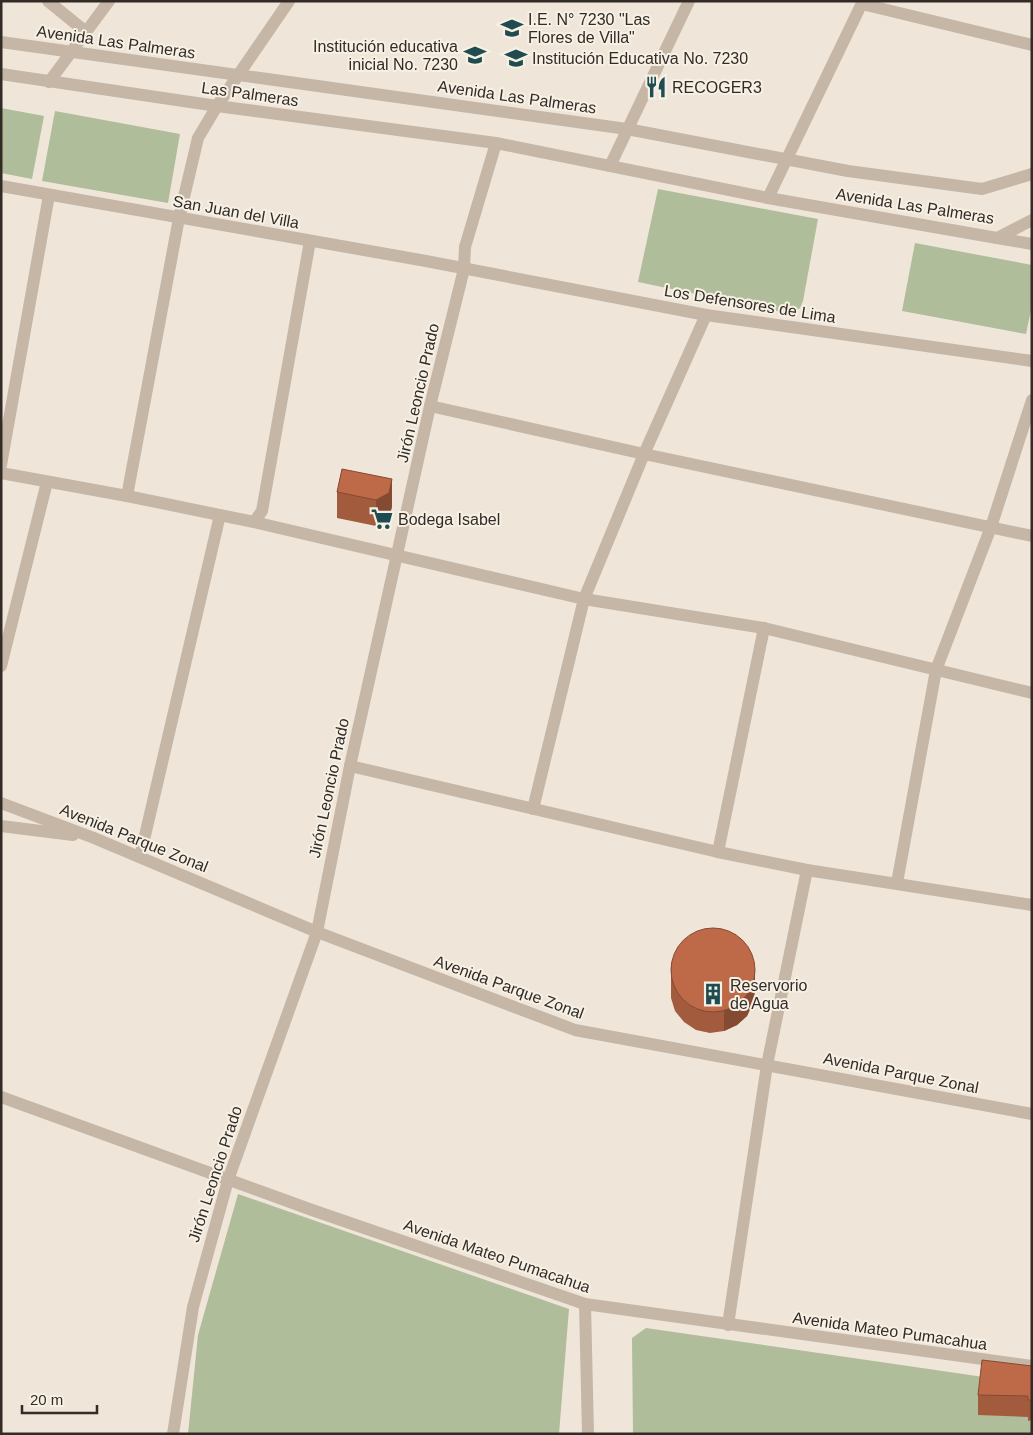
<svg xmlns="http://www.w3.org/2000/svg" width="1033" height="1435" viewBox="0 0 1033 1435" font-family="Helvetica,sans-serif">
<rect width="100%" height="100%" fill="#efe6d9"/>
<g fill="#b0bd9a">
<polygon points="1,108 44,116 32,179 1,173"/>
<polygon points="55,111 180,134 168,203 42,181"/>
<polygon points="658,189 818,219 803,301 800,308 791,314 638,282"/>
<polygon points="915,243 1032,265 1032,305 1026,334 902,311"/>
<polygon points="238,1194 569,1309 559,1434 188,1434 198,1335"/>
<polygon points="646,1328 1032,1384 1032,1434 633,1434 632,1338"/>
</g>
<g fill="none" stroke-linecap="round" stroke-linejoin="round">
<g stroke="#c6b6a6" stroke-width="12">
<polyline points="48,1 86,32"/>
<polyline points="862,4 1032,45"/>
<polyline points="49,82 109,1"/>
<polyline points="610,166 689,1"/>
<polyline points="1,186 426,261 706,315 1032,361"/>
<polyline points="768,198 863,1"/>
<polyline points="997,238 1032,244"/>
<polyline points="430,406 644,454 1032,536"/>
<polyline points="1,465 49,195"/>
<polyline points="1,473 127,496 254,522 584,599 764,628 1032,693"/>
<polyline points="127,496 179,218 198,138 217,106 289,1"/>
<polyline points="254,522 262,511 310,241"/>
<polyline points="1,666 47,482"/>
<polyline points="350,766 718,852 807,870 1032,905"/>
<polyline points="1,803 94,838 317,932 575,1030 1032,1114"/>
<polyline points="533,809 584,599 644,454 706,315"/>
<polyline points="1,826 73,835"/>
<polyline points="718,852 764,628"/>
<polyline points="140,857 220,515"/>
<polyline points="897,883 936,670 991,527 1032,400"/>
<polyline points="1,1097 312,1210 585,1304 1032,1366"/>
<polyline points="585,1304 588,1434"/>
<polyline points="728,1325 767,1065 807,870"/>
<polyline points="173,1434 193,1307 228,1180 317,932 350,766 430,406 464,269 465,247 496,143"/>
</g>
<g stroke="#c6b6a6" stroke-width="12">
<polyline points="1,42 627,129 848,171 982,189 1032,174"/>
<polyline points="1,74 217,106 496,143 768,198 997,238 1032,220"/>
</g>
</g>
<g fill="#a35b3e">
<polygon points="342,469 392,506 389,520 376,526 337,518 337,492"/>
<polygon points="671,963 755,990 753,1003 747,1016 737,1025 724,1031 710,1033 696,1030 684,1022 675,1011 671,998"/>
<polygon points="1032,1366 1032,1420 1028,1421 1028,1417 978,1415 978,1395"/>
</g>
<g fill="#854a32">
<polygon points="392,479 392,506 389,520 376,526 376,500"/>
<polygon points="755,969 755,990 753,1003 747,1016 737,1025 724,1031 724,1011"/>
</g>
<g fill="#be6a48" stroke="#854a32">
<polygon points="342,469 392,479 389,493 376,500 337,492"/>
<circle cx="713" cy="970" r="42"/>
<polygon points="982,1360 1032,1366 1032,1400 1028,1400 1028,1396 978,1395"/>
</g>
<defs>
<g id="school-bare" transform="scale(1.725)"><path d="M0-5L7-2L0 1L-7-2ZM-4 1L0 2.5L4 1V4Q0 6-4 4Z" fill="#1f4c51" stroke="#f7f0e5" stroke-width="2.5" paint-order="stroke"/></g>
<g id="restaurant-bare" transform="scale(1.725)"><path d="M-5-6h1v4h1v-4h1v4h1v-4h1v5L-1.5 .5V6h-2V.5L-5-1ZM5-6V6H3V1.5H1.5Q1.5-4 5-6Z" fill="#1f4c51" stroke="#f7f0e5" stroke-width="2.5" paint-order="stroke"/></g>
<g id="supermarket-bare" transform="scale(1.725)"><path d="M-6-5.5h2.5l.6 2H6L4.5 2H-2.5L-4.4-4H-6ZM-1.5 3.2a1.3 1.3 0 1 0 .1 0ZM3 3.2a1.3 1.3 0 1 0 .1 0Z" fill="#1f4c51" stroke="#f7f0e5" stroke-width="2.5" paint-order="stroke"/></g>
<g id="building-bare" transform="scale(1.725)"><path d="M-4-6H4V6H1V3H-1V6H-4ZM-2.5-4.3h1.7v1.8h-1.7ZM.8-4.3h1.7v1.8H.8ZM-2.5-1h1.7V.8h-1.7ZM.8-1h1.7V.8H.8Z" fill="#1f4c51" stroke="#f7f0e5" stroke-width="2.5" paint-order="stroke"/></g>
</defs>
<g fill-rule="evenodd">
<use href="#school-bare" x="512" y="28"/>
<use href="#school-bare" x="475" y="55"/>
<use href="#school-bare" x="516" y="58"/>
<use href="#restaurant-bare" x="656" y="87"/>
<use href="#supermarket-bare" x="382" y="519"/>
<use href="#building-bare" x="713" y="994"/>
</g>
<g text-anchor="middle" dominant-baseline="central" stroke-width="4" stroke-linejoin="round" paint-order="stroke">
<g font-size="16" fill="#332b26" stroke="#f7f0e5" text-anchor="start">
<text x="528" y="19">I.E. N° 7230 "Las<tspan x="528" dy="18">Flores de Villa"</tspan></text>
<text x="458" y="46" text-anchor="end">Institución educativa<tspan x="458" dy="18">inicial No. 7230</tspan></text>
<text x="532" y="58">Institución Educativa No. 7230</text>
<text x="672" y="87">RECOGER3</text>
<text x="398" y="519">Bodega Isabel</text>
<text x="730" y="985">Reservorio<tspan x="730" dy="18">de Agua</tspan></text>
</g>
<g font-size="16" fill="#332b26" stroke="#f7f0e5">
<text transform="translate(116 42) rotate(8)">Avenida Las Palmeras</text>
<text transform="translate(250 94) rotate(8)">Las Palmeras</text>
<text transform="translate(517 97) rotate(8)">Avenida Las Palmeras</text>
<text transform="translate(915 206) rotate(9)">Avenida Las Palmeras</text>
<text transform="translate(236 212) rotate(10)">San Juan del Villa</text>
<text transform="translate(750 304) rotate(9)">Los Defensores de Lima</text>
<text transform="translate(418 393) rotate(-77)">Jirón Leoncio Prado</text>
<text transform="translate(329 788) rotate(-78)">Jirón Leoncio Prado</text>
<text transform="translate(134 838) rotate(22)">Avenida Parque Zonal</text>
<text transform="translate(509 987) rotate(20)">Avenida Parque Zonal</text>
<text transform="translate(901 1073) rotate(11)">Avenida Parque Zonal</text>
<text transform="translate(215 1174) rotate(-72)">Jirón Leoncio Prado</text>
<text transform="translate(497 1256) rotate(19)">Avenida Mateo Pumacahua</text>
<text transform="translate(890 1331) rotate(8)">Avenida Mateo Pumacahua</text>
</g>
</g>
<rect width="1033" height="1435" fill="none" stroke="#332b26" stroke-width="5"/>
<path d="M22 1405v8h75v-8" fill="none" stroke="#332b26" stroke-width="2.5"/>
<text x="30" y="1405" font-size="15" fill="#332b26" stroke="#f7f0e5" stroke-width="4" paint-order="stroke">20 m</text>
</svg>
